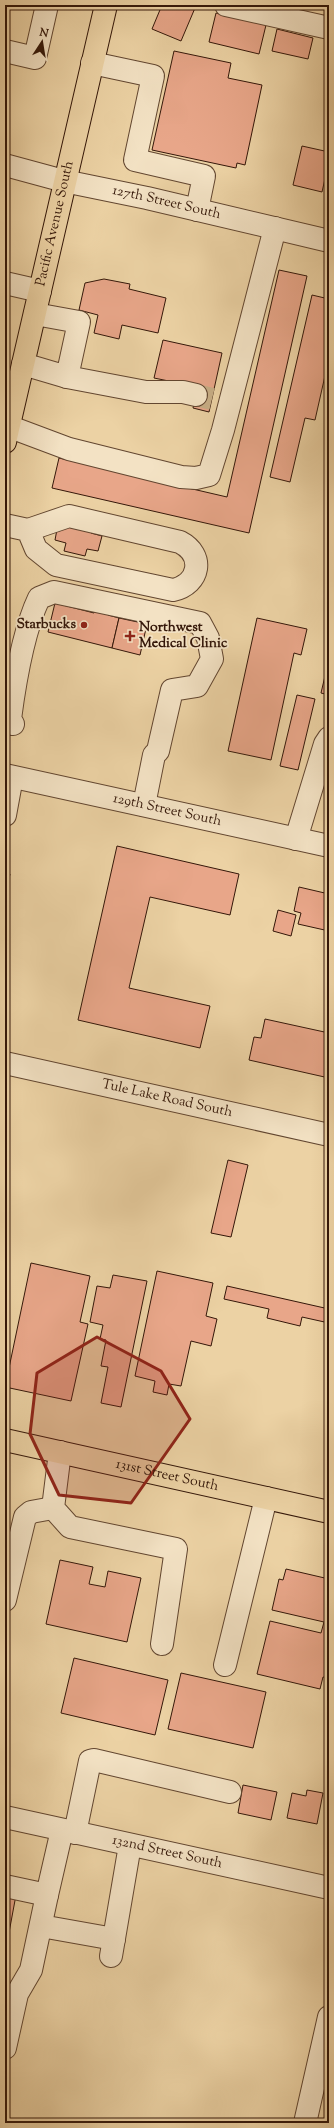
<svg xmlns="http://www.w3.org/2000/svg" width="334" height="2128" viewBox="0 0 334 2128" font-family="'Sorts Mill Goudy',serif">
<rect width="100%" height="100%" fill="#ecd2a4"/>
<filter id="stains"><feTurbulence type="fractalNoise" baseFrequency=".005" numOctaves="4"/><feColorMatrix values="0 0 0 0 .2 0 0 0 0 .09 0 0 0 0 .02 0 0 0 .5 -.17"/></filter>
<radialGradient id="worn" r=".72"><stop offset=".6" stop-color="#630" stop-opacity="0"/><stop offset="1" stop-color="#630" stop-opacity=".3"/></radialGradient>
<g fill="#e8a689" stroke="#341709">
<polygon points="162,5 188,5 195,8 181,41 152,29"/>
<polygon points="216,13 266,25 259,54 209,42"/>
<polygon points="277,29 313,38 308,59 272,51"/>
<polygon points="174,51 231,63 228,78 262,85 245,165 237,163 236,168 152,150"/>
<polygon points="302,146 329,152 329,161 322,192 293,185"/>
<polygon points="279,270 307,276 249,533 52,488 59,458 227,497"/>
<polygon points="104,279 130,284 129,289 166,298 158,333 122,325 119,339 94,333 98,315 79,310 85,283"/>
<polygon points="312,295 329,299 329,358 315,420 305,418 290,482 270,477"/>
<polygon points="163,340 222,353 209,412 193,408 198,387 154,378"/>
<polygon points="93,523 91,533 102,536 98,551 87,549 85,556 64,551 66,543 55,540 58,524"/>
<polygon points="99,595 112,598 108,615 119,618 112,648 48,632 55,603 94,613"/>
<polygon points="119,618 147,624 140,655 112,648"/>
<polygon points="257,618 307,629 301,655 294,653 271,760 228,751"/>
<polygon points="325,676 329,677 329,695 321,693"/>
<polygon points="297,695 315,699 298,770 280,766"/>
<polygon points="117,846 239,874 230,915 150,897 129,988 210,1006 200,1048 78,1020"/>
<polygon points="5,872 10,874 5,896"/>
<polygon points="299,887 329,894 329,931 298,924 301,913 294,911"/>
<polygon points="278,910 296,915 291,936 273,931"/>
<polygon points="265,1019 329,1033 329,1078 249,1060 254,1037 261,1038"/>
<polygon points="228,1160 248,1165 231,1237 211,1233"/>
<polygon points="31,1263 90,1276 80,1322 88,1324 71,1401 5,1387"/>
<polygon points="157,1271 213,1283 206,1316 217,1319 211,1346 191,1341 181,1386 169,1384 167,1395 153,1392 155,1381 135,1376"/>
<polygon points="113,1275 147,1281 121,1407 101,1403 108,1367 101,1366 106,1340 100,1339 103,1325 90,1322 97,1286 110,1288"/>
<polygon points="227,1286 329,1309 329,1323 302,1317 300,1326 267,1318 269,1309 224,1299"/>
<polygon points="60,1560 93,1567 89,1584 105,1587 108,1571 141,1578 127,1642 46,1624"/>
<polygon points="286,1569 329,1579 329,1678 323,1677 320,1689 257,1674 270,1621 321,1633 324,1622 272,1610 279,1579 283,1580"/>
<polygon points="74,1658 168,1680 155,1735 61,1713"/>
<polygon points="181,1673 266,1692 253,1748 168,1729"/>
<polygon points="243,1785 277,1792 271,1820 238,1813"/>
<polygon points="307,1790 323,1793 317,1824 287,1818 292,1793 306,1796"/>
<polygon points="5,1893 16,1895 8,1938 5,1937"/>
</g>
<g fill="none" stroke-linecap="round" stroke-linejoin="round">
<polyline stroke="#c7ad85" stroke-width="22" stroke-dasharray="22 11" stroke-linecap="butt" points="196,395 212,399"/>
<g stroke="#624630" stroke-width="24">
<g id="minor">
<polyline points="226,5 329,28"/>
<polyline points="5,51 35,58 47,5"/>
<polyline points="92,63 153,76 135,160 204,176 197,210"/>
<path id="s1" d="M5,165l59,16 83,17 182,43"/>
<polyline points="5,283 40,291"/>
<polyline points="23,364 67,377 79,322 35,314"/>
<polyline points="67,377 146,392 183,392 196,395"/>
<polyline points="5,425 69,449 181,477 196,478 209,475 223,430 275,228"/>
<path d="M5,525l23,5 41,-14 111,26c25,13 20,42 -7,48l-117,-25 -20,-16 -8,-19"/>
<path d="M13,724l-3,-5c5,-38 13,-87 29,-121l15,-6 146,31 8,15 4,21 -15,27 -25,4 -14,61 -4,4 -10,50"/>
<path id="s2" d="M5,775l324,71"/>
<polyline points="5,815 12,777"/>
<polyline points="296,839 325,744 329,738"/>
<path id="s3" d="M5,1063l324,72"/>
<polyline points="60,1452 53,1508 70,1527 176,1549 162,1644"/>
<polyline points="5,1600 25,1517 31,1512 53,1508"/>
<polyline points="225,1665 266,1498"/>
<path id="s4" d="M5,1817l324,71"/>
<polyline points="75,1833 90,1761 94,1760 230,1792"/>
<polyline points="5,1886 47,1895 62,1830"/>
<polyline points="41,1926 114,1939"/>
<polyline points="111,1956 130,1845"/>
<polyline points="5,2048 17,1994 31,1970 47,1895"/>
<polyline points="305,2123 329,2017"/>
</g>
</g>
<g stroke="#341709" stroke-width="24">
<g id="major">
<path id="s5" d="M5,442l101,-437"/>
<path id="s6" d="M5,1440l324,72"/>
</g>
</g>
<use href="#minor" stroke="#f3e2c4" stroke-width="22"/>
<use href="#major" stroke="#ecd2a4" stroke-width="22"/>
</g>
<path fill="#8f2418" fill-opacity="0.2" stroke="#8f2418" stroke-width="3" stroke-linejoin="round" d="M97,1337l64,34 29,48 -59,84 -72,-8 -29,-61 7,-61z"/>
<g fill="#8f2418" stroke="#f3e2c4" stroke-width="1.5">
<circle cx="84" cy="625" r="4"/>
<path d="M128 630h4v4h4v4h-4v4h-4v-4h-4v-4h4z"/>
</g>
<g text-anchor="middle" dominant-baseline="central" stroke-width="3.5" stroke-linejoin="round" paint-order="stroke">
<g font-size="14" fill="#341709" stroke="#f3e2c4">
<text stroke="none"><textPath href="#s1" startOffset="166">127th Street South</textPath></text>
<text stroke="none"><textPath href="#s5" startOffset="224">Pacific Avenue South</textPath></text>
<text stroke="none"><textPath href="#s2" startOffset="166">129th Street South</textPath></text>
<text stroke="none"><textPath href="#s3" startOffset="166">Tule Lake Road South</textPath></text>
<text stroke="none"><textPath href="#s6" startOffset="166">131st Street South</textPath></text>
<text stroke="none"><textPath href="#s4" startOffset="166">132nd Street South</textPath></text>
</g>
<g font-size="14" font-weight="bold" fill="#341709" stroke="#f3e2c4" text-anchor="end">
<text x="76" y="625">Starbucks</text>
<text x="139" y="628" text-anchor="start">Northwest<tspan x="139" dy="16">Medical Clinic</tspan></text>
</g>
</g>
<rect width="334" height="2128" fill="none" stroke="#ecd2a4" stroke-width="20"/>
<rect x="6" y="6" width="322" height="2116" fill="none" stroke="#341709" stroke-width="2"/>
<rect x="10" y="10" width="314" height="2108" fill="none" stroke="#341709"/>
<g transform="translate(42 42) rotate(12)" stroke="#f3e2c4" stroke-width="3" paint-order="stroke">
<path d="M0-3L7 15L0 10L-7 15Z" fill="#341709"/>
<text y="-6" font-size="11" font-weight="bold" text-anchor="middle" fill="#341709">N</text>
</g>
<rect width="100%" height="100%" filter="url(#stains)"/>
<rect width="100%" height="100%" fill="url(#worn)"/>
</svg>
